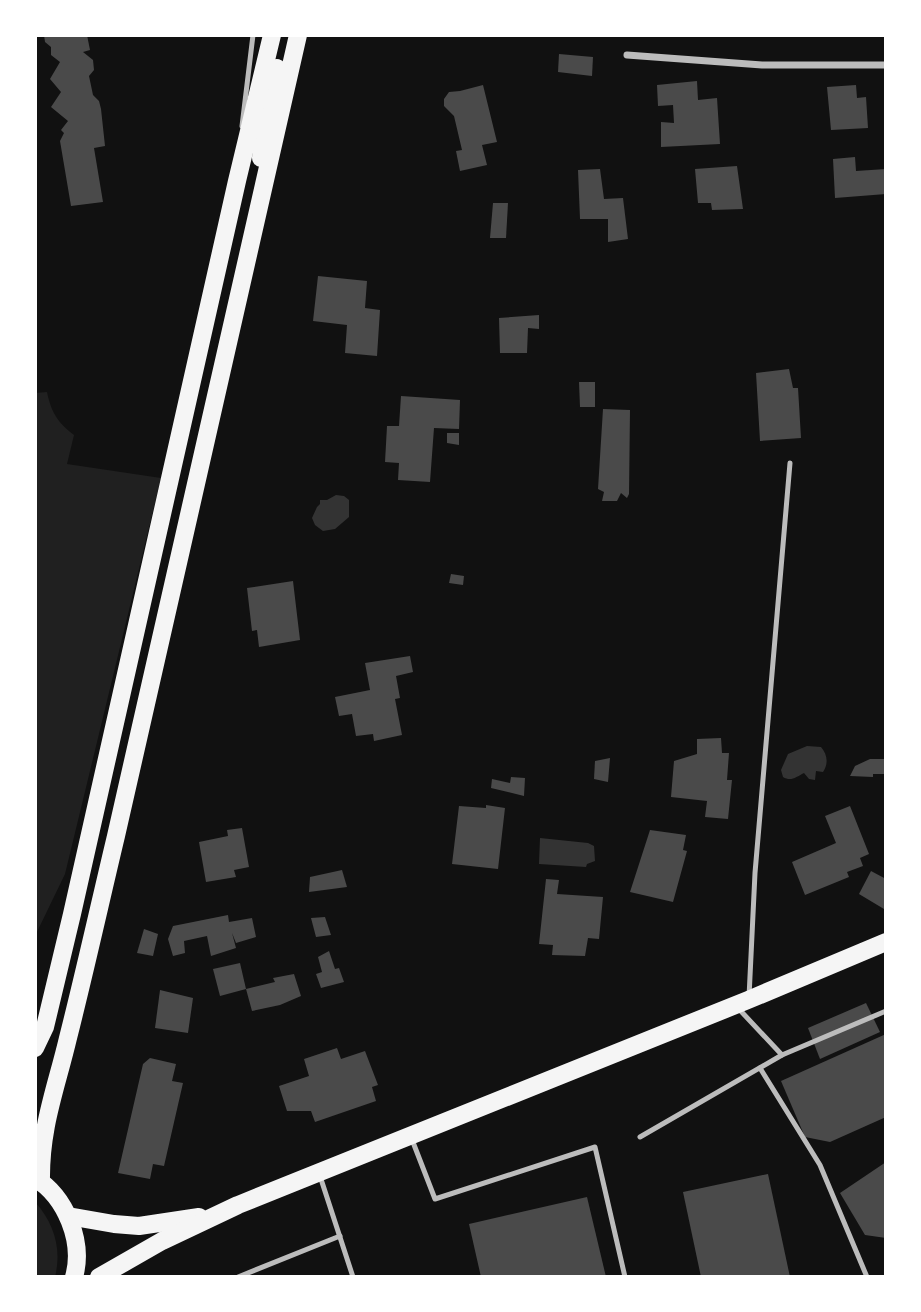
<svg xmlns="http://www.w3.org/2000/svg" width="921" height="1312" viewBox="0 0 921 1312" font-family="Overpass,sans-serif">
<rect width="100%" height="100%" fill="#111"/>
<g fill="#202020">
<path d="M47,392c4,20 11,31 27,43l-7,29 94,14 -96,396 -30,62v-543z"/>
<path d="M35,1202c19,21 27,47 20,75h-20z"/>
</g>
<g fill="#333">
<polygon points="336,495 344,496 349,500 349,517 335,529 323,531 315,525 312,518 317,507 320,504 320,500 327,500"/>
<path d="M807,746l14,1c6,7 8,16 2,25l-7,-1 -1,9 -6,-1 -5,-6c-8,4 -13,9 -21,4l-2,-7 7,-16z"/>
<polygon points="540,838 588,843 594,846 595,861 587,864 586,867 539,864"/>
</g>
<g fill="#4a4a4a">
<polygon points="44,35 87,35 90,50 83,52 93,60 94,70 89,76 93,95 99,101 101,109 105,146 94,148 103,202 71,206 60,141 64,133 61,130 68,121 51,107 61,92 50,79 60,62 51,55 51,47 45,42"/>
<polygon points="559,54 593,57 592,76 558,72"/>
<polygon points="697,81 698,100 717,98 720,144 661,147 661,122 674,123 673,105 658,106 657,85"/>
<polygon points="483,85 497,142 482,145 487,165 460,171 456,151 462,150 454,116 444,106 444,99 449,92 460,91"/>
<polygon points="856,85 857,98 866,97 868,128 831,130 827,87"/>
<polygon points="855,157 856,171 886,169 886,194 835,198 833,159"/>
<polygon points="737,166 743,209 712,210 711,203 698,203 695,169"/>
<polygon points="600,169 604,199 623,198 628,239 608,242 608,219 580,219 578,170"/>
<polygon points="493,203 508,203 506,238 490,238"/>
<polygon points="318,276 367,281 365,308 380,310 377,356 345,353 347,325 313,321"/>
<polygon points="539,315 539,329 528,328 527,353 500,353 499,318"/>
<polygon points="789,369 793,388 798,388 801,438 760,441 756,373"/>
<polygon points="579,382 595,382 595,407 580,407"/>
<polygon points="401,396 460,400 459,429 434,428 430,482 398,480 399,463 385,462 387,426 399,426"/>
<polygon points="603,409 630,410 629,494 627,498 621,493 617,501 602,501 604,492 598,489"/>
<polygon points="447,433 459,433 459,445 447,443"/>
<polygon points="451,574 464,576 463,585 449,583"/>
<polygon points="293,581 300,640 259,647 257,630 252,631 247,588"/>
<polygon points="410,656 413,672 396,676 400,698 395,699 402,735 374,741 373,734 356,736 352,714 339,716 335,697 370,690 365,663"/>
<polygon points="721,738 722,753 729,753 727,780 732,780 728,819 705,817 707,801 671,797 674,761 697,754 697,739"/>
<polygon points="610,758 608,782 594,779 595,761"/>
<polygon points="870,759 886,759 886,774 873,774 873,777 850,776 855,766"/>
<polygon points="511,777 525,778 524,796 491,788 492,779 510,783"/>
<polygon points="486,805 505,808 498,869 452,864 459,806 486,808"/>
<polygon points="850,806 869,854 860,858 863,866 847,872 849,877 805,895 792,862 836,843 825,816"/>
<polygon points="242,828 249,867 234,870 236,877 206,882 199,842 228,836 227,830"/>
<polygon points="650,830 686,835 683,850 687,851 673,902 630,892"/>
<polygon points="342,870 347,887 309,892 310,877"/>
<polygon points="871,871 886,879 886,905 884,909 859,894"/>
<polygon points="546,879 559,880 557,894 603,897 599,939 588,938 585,956 552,955 553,945 539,944"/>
<polygon points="228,915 229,922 252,918 256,937 236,943 232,933 236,948 211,956 207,936 184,941 185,953 173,956 168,939 173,926"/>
<polygon points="325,917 331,935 316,937 311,918"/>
<polygon points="144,929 158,934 153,956 137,953"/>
<polygon points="329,951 335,969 339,968 344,982 321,988 316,974 322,972 318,957"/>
<polygon points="240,963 246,989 220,996 213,969"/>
<polygon points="294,974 301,996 280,1005 252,1011 246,989 275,982 273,978"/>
<polygon points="160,990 193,998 188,1033 155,1028"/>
<polygon points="866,1003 880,1032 820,1059 808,1028"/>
<polygon points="886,1034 886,1117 830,1142 805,1137 781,1081"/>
<polygon points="337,1048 341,1059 365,1051 378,1085 372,1087 376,1101 315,1122 311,1111 287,1111 279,1086 309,1076 304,1059"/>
<polygon points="150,1058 176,1064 172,1081 183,1083 164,1166 153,1164 150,1179 118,1173 143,1064"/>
<polygon points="886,1162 886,1238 865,1235 840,1193"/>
<polygon points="768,1174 790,1277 701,1277 683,1192"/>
<polygon points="587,1197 606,1277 481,1277 469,1224"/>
</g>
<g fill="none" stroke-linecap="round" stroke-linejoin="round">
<g stroke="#bcbcbc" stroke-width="5">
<polyline points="242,126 253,35"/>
<polyline points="749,997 755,873 790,463"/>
<polyline points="737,1007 782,1055 886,1011"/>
<polyline points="760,1068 820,1165 867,1277"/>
<polyline points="411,1137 435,1199 595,1147 625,1277"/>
<polyline points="640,1137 782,1055"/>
<polyline points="320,1176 353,1277"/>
<polyline points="238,1277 340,1236"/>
</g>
<polyline stroke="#bcbcbc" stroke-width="7" points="627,55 762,65 886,65"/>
<g stroke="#f5f5f5" stroke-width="18">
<polyline points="261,158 264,123 277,68"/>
<polyline points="35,1048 45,1027 72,914 237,181 272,35"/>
<path d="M35,1178c31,19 49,64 39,99"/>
<path d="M41,1182c-1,-55 15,-93 27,-144 17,-67 32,-135 48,-202 62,-267 123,-534 182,-801"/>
<polyline points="68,1216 114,1224 139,1226 199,1217"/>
<polyline points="99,1277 162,1241 238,1205 748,1000 886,942"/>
</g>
</g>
<rect width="921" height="1312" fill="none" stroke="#ffffff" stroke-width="74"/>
</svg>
